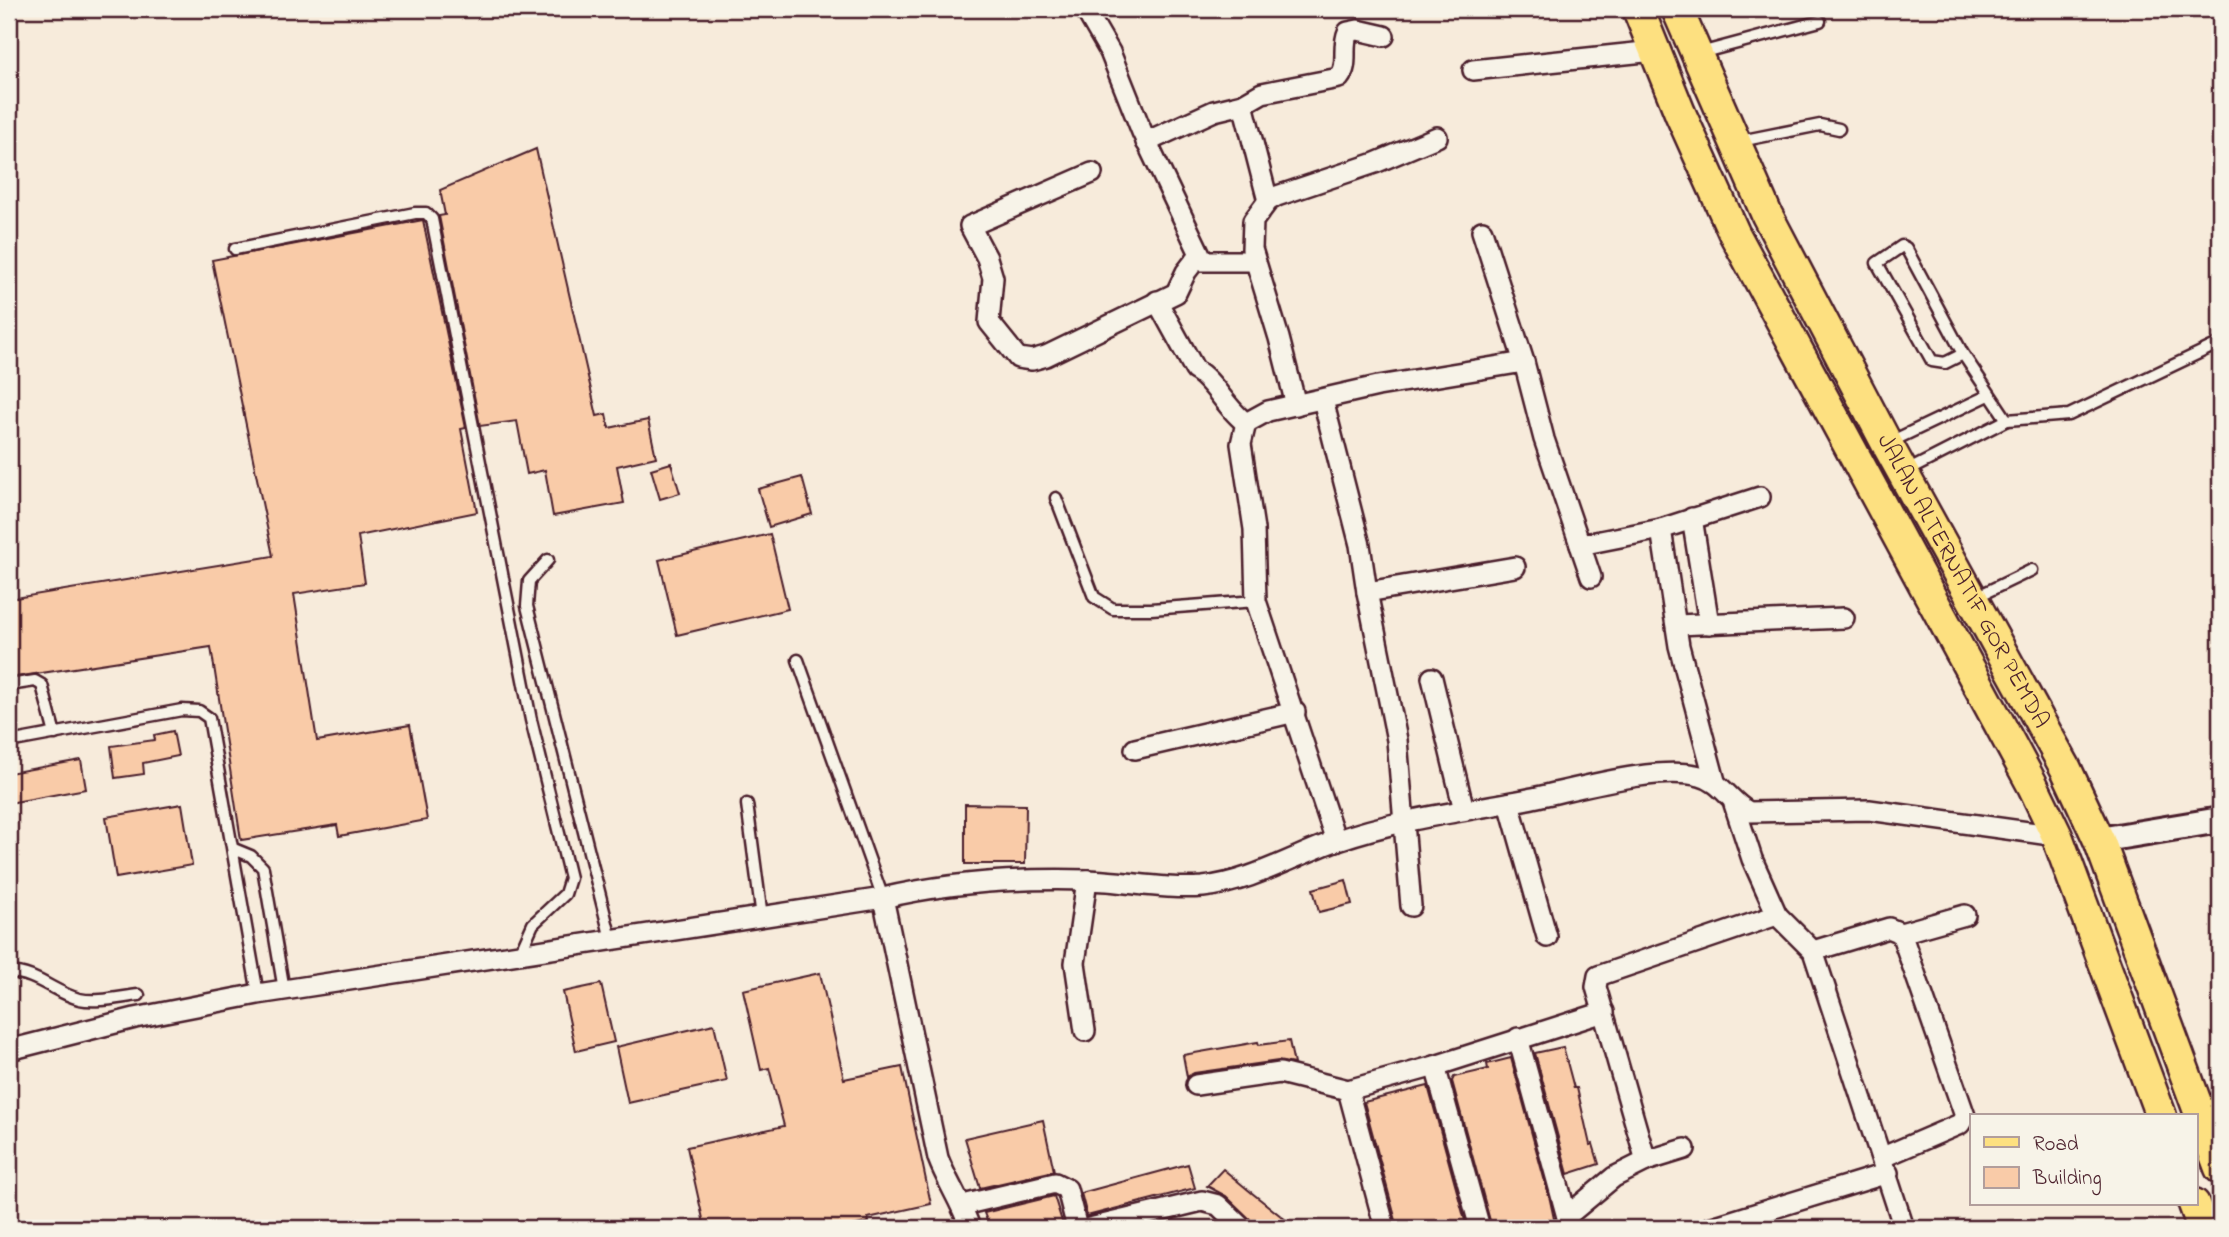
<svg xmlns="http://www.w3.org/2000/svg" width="2229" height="1237" viewBox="0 0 2229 1237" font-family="'Indie Flower',sans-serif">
<rect width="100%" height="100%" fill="#f7ebdb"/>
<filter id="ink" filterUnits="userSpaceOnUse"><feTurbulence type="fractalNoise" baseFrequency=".0143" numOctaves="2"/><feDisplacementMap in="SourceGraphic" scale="14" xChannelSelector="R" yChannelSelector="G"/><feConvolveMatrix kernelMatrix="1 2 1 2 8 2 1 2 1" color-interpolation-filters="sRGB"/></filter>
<g filter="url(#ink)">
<g fill="#f9cba8" stroke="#4a1f2b" stroke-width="2">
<polygon points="536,149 597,416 606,414 609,428 648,420 656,457 617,466 624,503 553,516 545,470 527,474 517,421 480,426 439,216 445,215 440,190"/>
<polygon points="423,220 466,428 461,429 477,512 358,536 365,583 294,594 317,741 410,725 427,820 339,836 337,825 241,840 211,647 9,678 9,599 273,556 212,260"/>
<polygon points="671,463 680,493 660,499 651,469"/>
<polygon points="802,477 812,514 769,527 758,489"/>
<polygon points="770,534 788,609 677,635 659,560"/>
<polygon points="173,731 178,756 143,763 144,774 115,778 111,746 155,740 154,735"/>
<polygon points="81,760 86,789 9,803 9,773"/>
<polygon points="182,804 192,865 116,878 106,817"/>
<polygon points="965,804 1026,805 1025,864 965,864"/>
<polygon points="1346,880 1352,904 1319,912 1313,889"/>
<polygon points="820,973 844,1079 902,1067 931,1204 868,1218 869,1222 844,1228 705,1228 687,1147 784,1126 769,1068 761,1070 743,990"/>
<polygon points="601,984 614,1042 576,1051 563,992"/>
<polygon points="714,1024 727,1081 628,1103 616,1047"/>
<polygon points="1289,1041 1294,1064 1278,1061 1194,1073 1187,1077 1183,1055 1258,1042 1259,1045"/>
<polygon points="1563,1047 1574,1088 1577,1088 1590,1145 1593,1144 1599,1164 1568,1174 1535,1053"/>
<polygon points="1511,1058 1550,1200 1556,1228 1492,1228 1452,1081 1454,1077 1488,1069 1487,1064"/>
<polygon points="1428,1086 1467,1228 1398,1228 1364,1102"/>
<polygon points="1043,1120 1054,1171 980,1188 965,1138"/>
<polygon points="1188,1164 1195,1188 1087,1216 1081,1193"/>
<polygon points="1223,1169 1252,1193 1296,1228 1254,1228 1250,1219 1226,1196 1207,1186"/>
<polygon points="1054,1196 1064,1228 990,1228 984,1213"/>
</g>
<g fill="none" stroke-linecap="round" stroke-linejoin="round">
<g stroke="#4a1f2b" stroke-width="15">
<g id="service">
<polyline points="1700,53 1820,21"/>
<polyline points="1740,141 1820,125 1839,129"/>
<polyline points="235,249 415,213 426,213 432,219 531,720 570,878 565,894 533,924 520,953"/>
<polyline points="1963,354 1945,363 1932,361 1877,263 1902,246 1906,248 1963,354 2007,420 2069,415 2220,343"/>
<polyline points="1890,442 1989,395"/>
<polyline points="1907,471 2007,420"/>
<polyline points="1056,498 1094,597 1113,609 1151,609 1256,601"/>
<polyline points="548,560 529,581 527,606 611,939"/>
<polyline points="1976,597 2032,570"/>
<polyline points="798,660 883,898"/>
<polyline points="9,685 35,681 42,685 55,734"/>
<polyline points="9,742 182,710 199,711 209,718 258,994"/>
<polyline points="747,804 762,917"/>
<polyline points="234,849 251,856 263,868 284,990"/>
<path d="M9,972c28,1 44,20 70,27 19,4 41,-2 60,-4"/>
</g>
</g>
<g stroke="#4a1f2b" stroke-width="24">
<g id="minor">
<polyline points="1085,9 1110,52 1142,132 1200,254 1186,272 1176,293 1046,356 1032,360 1018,358 989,322 993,278 987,258 970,226 1092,173"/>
<polyline points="1473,70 1654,51"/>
<polyline points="1243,104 1268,201"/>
<path d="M1146,142l68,-31 29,-7 19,-11 77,-15c11,-13 2,-31 9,-46l10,-2 26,6"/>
<polyline points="1482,231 1524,362"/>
<polyline points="1196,261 1254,261"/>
<path d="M1157,301l38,69c18,9 31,39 51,53"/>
<polyline points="1323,400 1360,545 1367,592 1397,740 1411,906"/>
<polyline points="1296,405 1279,338 1252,249 1253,221 1268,201 1277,196 1375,163 1437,137"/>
<polyline points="1692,518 1709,624"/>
<polyline points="1661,529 1679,646 1715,781"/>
<polyline points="1580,545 1661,529 1760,497"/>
<polyline points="1367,592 1515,567"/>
<polyline points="1677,625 1844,618"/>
<polyline points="1432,678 1464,810"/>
<polyline points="1135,749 1295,712"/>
<polyline points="1509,803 1547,937"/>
<polyline points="1734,804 1752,859 1777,915 1813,951 1904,1228"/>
<polyline points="1336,841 1256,601 1254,529 1241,444 1246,423 1268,411 1378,386 1524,362 1544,439 1591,577"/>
<path d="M883,898l55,260c9,24 24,45 32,70"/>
<polyline points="1901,933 1965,915"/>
<polyline points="1813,951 1889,928 1901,933 1965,1116 1960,1124 1883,1157"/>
<polyline points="1085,1031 1075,963 1087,880"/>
<polyline points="1518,1038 1570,1228"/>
<path d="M9,1050l126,-32 123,-24 625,-96c67,-16 136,-20 205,-18 38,1 76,10 115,7 48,-5 90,-31 135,-47 64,-22 124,-28 190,-41 46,-9 128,-34 172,-23 21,5 30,26 49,36l120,-2 188,26"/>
<polyline points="1435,1066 1480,1228"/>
<polyline points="1196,1085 1280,1073 1348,1090 1435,1066 1604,1012"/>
<polyline points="1348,1090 1385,1228"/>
<polyline points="1646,1161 1596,987 1598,976 1777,915"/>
<polyline points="963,1205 1055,1183 1067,1189 1077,1228"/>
<polyline points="1567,1216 1614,1177 1646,1161 1685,1149"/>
<polyline points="1090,1228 1202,1201 1218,1205 1242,1228"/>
<polyline points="1709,1228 1888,1173"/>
</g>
</g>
<g stroke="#4a1f2b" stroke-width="30">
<polyline id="tertiary" points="2099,840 2220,820"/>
</g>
<g stroke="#4a1f2b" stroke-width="35">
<g id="primary">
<polyline points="1638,9 1680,113 1734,233 2033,786 2057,836 2161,1116"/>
<path id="s1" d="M1677,9l90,206 120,229 179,325 33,71 121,328"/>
<polyline points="2194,1204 2203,1228"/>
</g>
</g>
<use href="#service" stroke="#f7f3e8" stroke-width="10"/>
<use href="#minor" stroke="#f7f3e8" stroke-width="19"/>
<use href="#tertiary" stroke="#f7f3e8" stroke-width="24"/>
<use href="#primary" stroke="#fde080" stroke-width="30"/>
</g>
</g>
<g text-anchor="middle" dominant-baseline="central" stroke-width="7" stroke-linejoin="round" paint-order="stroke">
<g font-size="24" fill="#4a1f2b" stroke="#f7f3e8">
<text stroke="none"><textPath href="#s1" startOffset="640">JALAN ALTERNATIF GOR PEMDA</textPath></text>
</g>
</g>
<rect width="2229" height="1237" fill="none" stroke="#f7f3e8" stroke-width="35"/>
<rect x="18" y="18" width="2194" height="1202" fill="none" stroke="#4a1f2b" stroke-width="2.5" filter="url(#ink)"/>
<rect x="1970" y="1114" width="228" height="91" fill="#f7f3e8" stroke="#b29e9c" stroke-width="2"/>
<rect x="1984" y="1137" width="35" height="10" fill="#fde080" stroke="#b29e9c" stroke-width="2"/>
<text x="2033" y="1150" font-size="21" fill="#4a1f2b">Road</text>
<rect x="1984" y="1167" width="35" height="21" fill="#f9cba8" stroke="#b29e9c" stroke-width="2"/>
<text x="2033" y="1184" font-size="21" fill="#4a1f2b">Building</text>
</svg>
